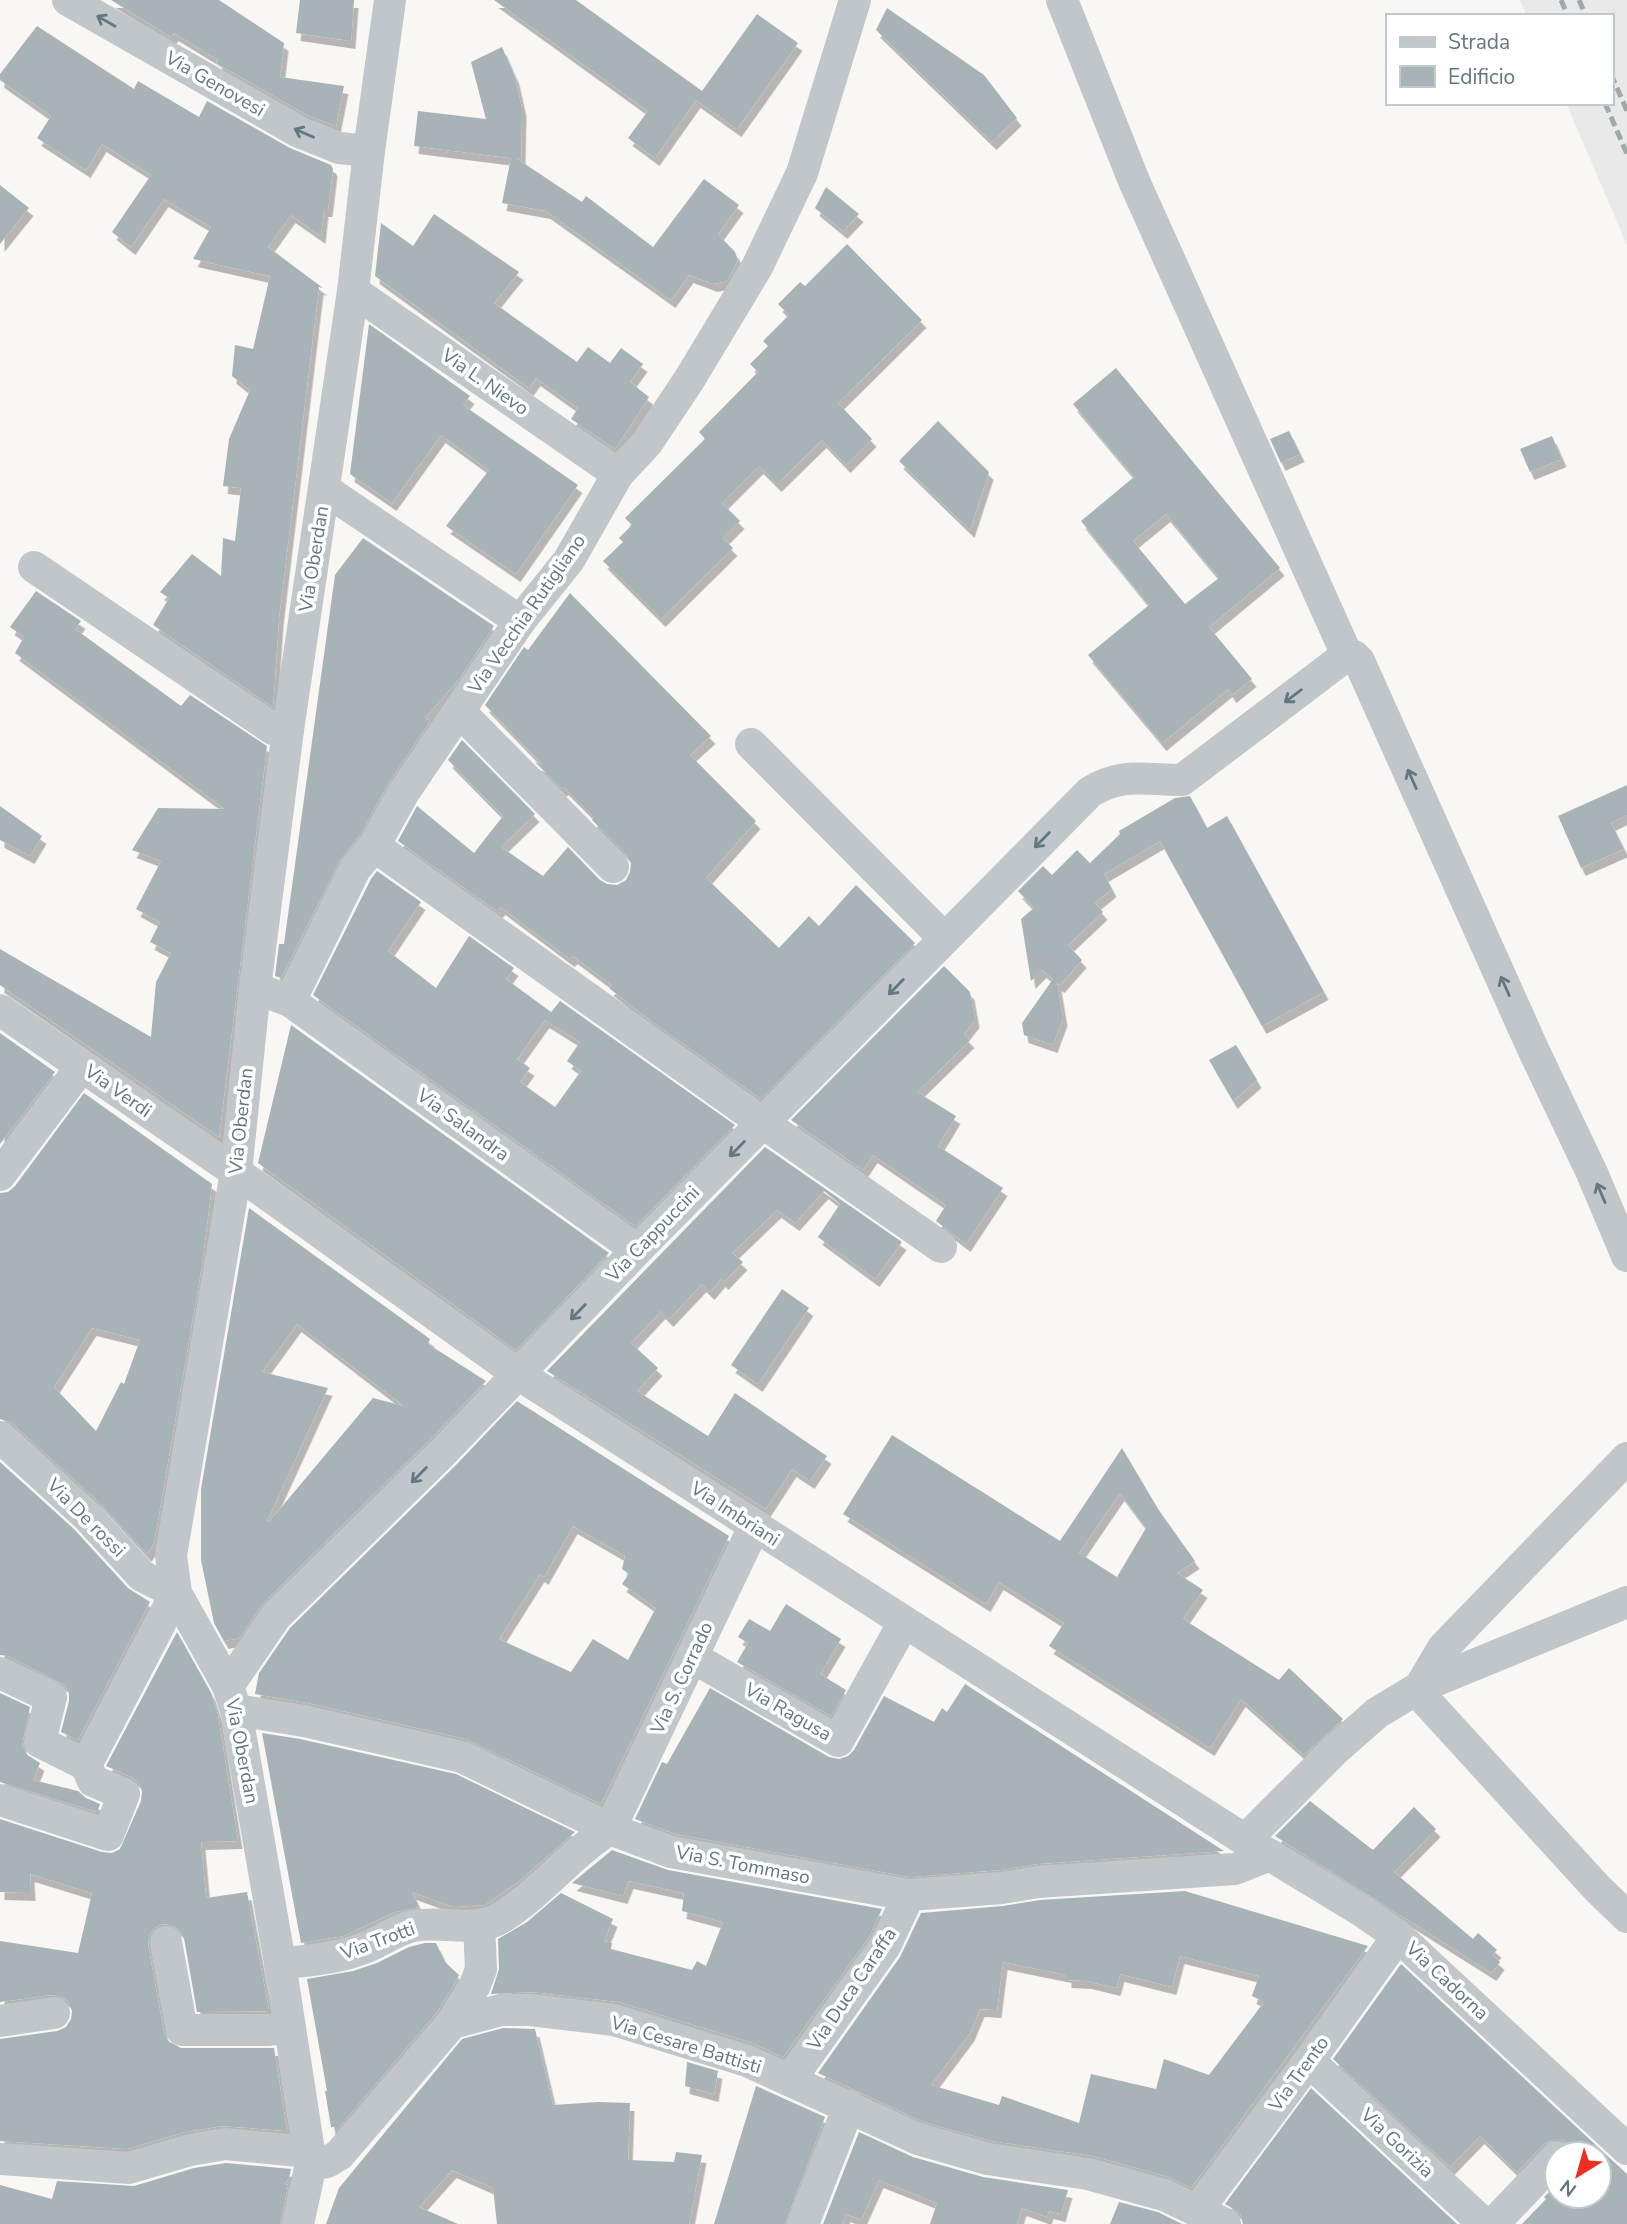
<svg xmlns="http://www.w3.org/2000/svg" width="1627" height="2224" viewBox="0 0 1627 2224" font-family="'Nunito Sans',sans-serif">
<defs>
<filter id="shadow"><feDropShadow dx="4.5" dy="8" stdDeviation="0" flood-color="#0004"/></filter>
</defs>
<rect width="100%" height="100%" fill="#f8f7f4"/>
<polygon fill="#e8e9e8" points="1520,0 1627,0 1627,245 1566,103 1611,103 1611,16 1527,16"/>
<g fill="#a7b3b7" fill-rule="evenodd" filter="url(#shadow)">
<polygon points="111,0 219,0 284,43 280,77 344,86 336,126 307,115 216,63 218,60 174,33 171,37"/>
<polygon points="300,0 354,0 351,41 296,33"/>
<polygon points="494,0 576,0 702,91 757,14 798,43 737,129 696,100 655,158 628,138 648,111"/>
<polygon points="887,8 984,75 1017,118 992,142 876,30"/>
<polygon points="37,26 134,89 138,81 199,117 207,101 290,148 331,165 333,169 328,209 324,209 321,236 291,215 268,247 323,288 319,287 279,618 273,707 153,625 169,598 160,592 192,554 221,576 223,538 235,541 241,488 223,486 229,439 250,390 232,376 235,345 253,349 270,276 193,259 211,227 164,199 131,247 112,232 151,175 102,144 86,170 37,138 51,116 0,80 0,74"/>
<polygon points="502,47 515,77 522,109 521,159 516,158 582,202 586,196 653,247 704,179 739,205 718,234 735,252 738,260 727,281 713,284 689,275 671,300 546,211 502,203 511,158 414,146 418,111 486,119 471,62"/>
<polygon points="0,185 29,208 0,244"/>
<polygon points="826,187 859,214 843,231 815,208"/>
<polygon points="434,214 519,272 494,303 577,362 588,347 610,363 621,348 643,364 630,382 649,397 615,449 571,419 578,408 536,378 529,388 375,276 381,223 413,246"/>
<polygon points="847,244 922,320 838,403 872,439 846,465 822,440 777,484 759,466 722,503 740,521 723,538 733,548 661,619 603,561 623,542 619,538 632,525 625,518 705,439 699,432 758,372 750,364 768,346 763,341 789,315 778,304 800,282 805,286"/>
<polygon points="369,324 470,396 463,405 578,485 516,574 446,526 489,470 441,435 392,503 350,474"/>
<path d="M1116,368l164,200 -71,59 43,52 -20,16 -4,-6 -66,54 -74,-88 61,-50 -68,-84 53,-44 -61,-73zM1166,514l53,64 -34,26 -52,-63z"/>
<polygon points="938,421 989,472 970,530 899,461"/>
<polygon points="1289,431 1300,454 1281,463 1270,439"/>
<polygon points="1552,436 1562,459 1530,472 1520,449"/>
<polygon points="363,538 494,626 459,679 425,718 430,721 389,782 359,836 339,861 281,978 275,976 279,944 284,944 335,575"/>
<polygon points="36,591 81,621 75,629 181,706 190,695 267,746 219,1137 0,985 0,949 151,1037 156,982 171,953 150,942 160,922 136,909 161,861 132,850 158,808 225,809 15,653 24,637 10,627"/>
<polygon points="570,593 711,736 690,755 756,821 706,878 779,948 809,916 819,926 856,885 915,943 761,1099 643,1015 609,988 612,985 573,956 570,959 501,907 497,911 398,841 417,806 474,853 503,816 448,760 462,740 535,814 501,847 543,876 568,847 600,880 607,884 617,885 626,880 630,872 631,863 626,854 592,820 594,817 564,787 562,789 535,762 543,765 485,705 524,647 528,650"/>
<polygon points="1627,785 1627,815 1611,823 1624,849 1581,868 1558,816"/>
<polygon points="1190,796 1207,828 1227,816 1324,992 1262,1026 1160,841 1104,874 1112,889 1095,903 1103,912 1068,945 1082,960 1060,985 1057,983 1063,1018 1053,1045 1024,1035 1022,1023 1053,979 1042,970 1031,981 1021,919 1034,908 1018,891 1043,866 1052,875 1077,850 1090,863 1120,834 1119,831 1175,798"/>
<polygon points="0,806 42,836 30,856 0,840"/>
<path d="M377,871l44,31 -33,49 48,37 33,-52 45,32 -8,11 45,33 -6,8 15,-19 175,124 -100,101 -322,-231 58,-116zM545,1020l35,22 -13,19 14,10 -26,36 -35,-25 10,-14 -13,-9z"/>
<polygon points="944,966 970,992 975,1020 964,1034 970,1040 917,1092 956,1116 938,1146 1003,1188 966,1244 936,1221 946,1205 873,1155 863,1170 791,1120"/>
<polygon points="291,1025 609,1253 516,1350 258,1163"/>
<polygon points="0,1033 55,1072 0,1144"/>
<polygon points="1236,1045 1257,1080 1233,1101 1209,1060"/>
<path d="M84,1093l128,91 -10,81 -48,278 -7,11 -48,-52 -87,-79 -12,-4v-226l8,-1 7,-6zM92,1328l48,12 -16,44 -3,-2 -25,49 -42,-44z"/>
<polygon points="765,1147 902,1242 875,1279 818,1237 840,1204 824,1191 795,1223 777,1210 732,1253 743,1262 724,1282 721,1279 710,1292 702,1284 669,1319 661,1311 631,1343 658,1368 637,1391 708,1436 735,1393 827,1456 810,1481 792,1469 766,1509 547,1371"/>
<path d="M249,1208l181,131 -2,5 58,37 -56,58 -167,164 -24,35 -15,3 -10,-18 -13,-63v-71zM297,1324l107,82 -31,-8 -104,124 -2,-1 61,-133 -66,-16z"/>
<polygon points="782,1289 809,1308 758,1384 731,1365"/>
<path d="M517,1401l212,135 -128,268 -135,-65 -158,-36 -53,-9 4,-21 31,-45 166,-163zM573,1526l52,30 -3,13 7,5 -7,10 34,24 -28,52 -35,-21 -22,33 -72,-33 41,-65 4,3z"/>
<path d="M892,1435l168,106 62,-93 36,61 37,52 -18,12 26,17 -20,29 96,61 10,-12 54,51 -39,36 -63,-56 -31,49 -161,-102 15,-23 -65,-41 -13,22 -143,-90zM1120,1493l26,35 -29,49 -38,-24z"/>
<polygon points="0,1462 74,1529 128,1588 150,1602 78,1740 61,1732 69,1701 69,1692 65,1685 8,1656 0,1655"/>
<polygon points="786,1604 841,1639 820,1674 846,1690 831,1716 737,1662 748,1643 738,1637 749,1619 770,1631"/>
<polygon points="177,1632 211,1693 218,1715 238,1841 201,1842 206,1898 247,1892 269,2011 197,2012 184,1938 180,1931 173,1925 162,1924 154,1928 149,1935 148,1945 164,2033 168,2041 181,2048 274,2048 287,2131 222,2126 185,2132 127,2149 0,2141 0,2039 57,2031 66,2027 71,2019 72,2011 68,2001 60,1996 51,1995 0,2002 0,1941 78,1953 92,1893 30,1874 31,1893 0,1892 0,1819 102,1852 112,1853 120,1849 141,1801 142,1791 139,1783 132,1777 106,1766"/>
<polygon points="965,1684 1224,1851 1037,1864 1000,1870 910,1877 676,1834 635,1819 662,1762 667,1764 710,1688 829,1757 839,1759 848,1756 854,1750 884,1696 934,1722 942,1708 947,1712"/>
<polygon points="0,1693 30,1707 22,1745 26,1754 40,1763 33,1780 78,1791 86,1798 100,1804 97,1812 0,1782"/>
<polygon points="262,1733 300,1739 456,1774 575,1832 518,1882 485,1905 453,1907 412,1892 419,1907 395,1912 343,1936 301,1943"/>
<polygon points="1310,1801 1373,1850 1414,1807 1436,1829 1394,1872 1473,1939 1478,1933 1497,1950 1492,1955 1500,1962 1492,1973 1275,1836"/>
<polygon points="612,1850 668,1870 882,1909 869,1937 783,2057 753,2043 619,2002 532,1992 491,1994 499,1969 498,1939 527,1922 561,1893 613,1919 604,1941 612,1943 611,1949 692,1970 697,1961 706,1966 723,1922 682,1911 684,1893 629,1881 623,1896 572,1883"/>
<path d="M1185,1891l183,55 -177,242 -22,-11 -76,-21 -101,-15 -68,-19 -106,-49 82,-116 21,-44 82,-7 37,-6zM1180,1956l79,20 -7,20 12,6 -55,73 -45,-16 -8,30 -65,-15 -12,49 -77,-27 -3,9 -68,-20 39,-52 10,-24 17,1 6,-48 64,13v5l20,1 29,7 4,-14 52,13z"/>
<polygon points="425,1943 436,1943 445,1962 459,1975 458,1977 437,2012 339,2127 331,2127 325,2091 327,2091 307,1979 353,1971 377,1963 409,1947"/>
<polygon points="1401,1964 1627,2174 1627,2224 1522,2224 1546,2199 1544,2197 1557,2184 1557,2196 1599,2196 1599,2154 1575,2154 1569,2143 1562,2139 1553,2139 1544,2144 1517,2172 1480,2136 1450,2167 1333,2059"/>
<polygon points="503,2028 535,2029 553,2105 598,2102 630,2103 628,2160 674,2162 676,2152 702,2155 689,2224 497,2224 493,2188 452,2170 419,2207 458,2224 326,2224 339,2188 462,2039"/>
<polygon points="687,2062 718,2071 714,2094 685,2086"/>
<polygon points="756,2086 825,2117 785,2224 714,2224"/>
<polygon points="1311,2088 1457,2224 1243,2224 1240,2213 1225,2204"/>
<polygon points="859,2132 913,2157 983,2177 1068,2190 1061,2214 1049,2211 1047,2217 1022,2208 1017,2224 930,2224 937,2203 879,2180 861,2220 846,2214 842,2224 823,2224"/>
<polygon points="226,2163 291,2169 289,2178 284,2184 288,2185 280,2224 0,2224 0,2185 52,2199 57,2181 134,2186 194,2168"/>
<polygon points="1119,2202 1158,2212 1182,2224 1110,2224"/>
</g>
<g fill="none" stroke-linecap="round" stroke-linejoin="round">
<g stroke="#c0c6c9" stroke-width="32">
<polyline points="68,0 299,132 339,148 369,151"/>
<polyline points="1062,0 1134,181 1347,655 1354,656 1359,661 1533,1049 1592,1173 1627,1256"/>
<polyline points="353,291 618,474"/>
<polyline points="324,489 520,621"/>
<polyline points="34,567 273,729 288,730"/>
<polyline points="459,711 613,867"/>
<polyline points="751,744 944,938"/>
<polyline points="374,846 763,1123 941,1247"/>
<polyline points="255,988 290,1001 355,869 374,846 404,792 520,621 569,560 618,474 647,443 689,380 757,267 802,173 855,0"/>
<polyline points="290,1001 637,1250"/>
<polyline points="0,1010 236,1172 518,1374 1245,1840 1362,1911 1398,1936 1627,2149"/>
<polyline points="0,1175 82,1066"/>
<polyline points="0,1437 87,1516 142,1576 176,1593 86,1765 93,1781 124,1794 108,1835 0,1800"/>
<polyline points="692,1657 838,1741 904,1622"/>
<polyline points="0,1673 51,1697 40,1742 86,1765"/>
<path d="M228,1686l48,-70 167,-164 194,-202 453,-458c32,-20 56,-12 92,-12l165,-125"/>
<polyline points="1420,1687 1443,1648 1627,1458"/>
<polyline points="1416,1690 1597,1888 1627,1917"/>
<polyline points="236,1710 304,1721 462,1757 610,1829 671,1852 909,1895 1002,1888 1038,1882 1235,1869 1270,1855"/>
<polyline points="1245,1840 1336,1749 1377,1713 1420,1687 1627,1602"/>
<polyline points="166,1942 182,2030 269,2030 290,2027"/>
<path d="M280,1963c30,-2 61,-5 89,-17 14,-6 29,-17 44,-20 29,-6 63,8 89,-9 40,-25 68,-63 108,-88l144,-302"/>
<polyline points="0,2021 54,2013"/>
<polyline points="452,2023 475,1985 481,1969 479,1926"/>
<polyline points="1309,2061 1484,2224"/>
<polyline points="790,2080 885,1946 909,1895"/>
<polyline points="0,2159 129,2168 190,2150 225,2144 309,2152"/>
<polyline points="311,2164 327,2162 339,2155 452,2023 501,2010 530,2010 614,2020 747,2061 918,2139 988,2159 1088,2174 1164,2195 1225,2224"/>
<polyline points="1197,2211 1309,2061 1398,1936"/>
<polyline points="298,2224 311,2164 280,1963 236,1710 228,1686 176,1593 171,1555 236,1172 255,988 288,730 353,291 369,151 390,0"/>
<polyline points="803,2224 849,2106"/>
<polyline points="1493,2224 1557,2157"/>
</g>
<g stroke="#9fa9ad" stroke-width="5" stroke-dasharray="10 5" stroke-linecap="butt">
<polyline points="1561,0 1568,16"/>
<polyline points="1579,0 1586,16"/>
<polyline points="1611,74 1627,111"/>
<polyline points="1605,103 1627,154"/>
</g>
</g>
<defs><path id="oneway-shaft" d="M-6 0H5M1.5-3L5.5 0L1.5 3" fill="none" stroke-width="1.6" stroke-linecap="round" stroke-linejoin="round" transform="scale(1.75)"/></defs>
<g stroke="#617881">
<use href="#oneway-shaft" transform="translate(106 21) rotate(-150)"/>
<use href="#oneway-shaft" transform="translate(304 133) rotate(-156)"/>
<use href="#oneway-shaft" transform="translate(1293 696) rotate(143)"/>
<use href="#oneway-shaft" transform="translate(1412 779) rotate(-114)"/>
<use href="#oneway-shaft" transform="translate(1042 840) rotate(135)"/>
<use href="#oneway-shaft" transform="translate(1505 986) rotate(-114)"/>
<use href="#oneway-shaft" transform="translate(896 987) rotate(134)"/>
<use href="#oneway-shaft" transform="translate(737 1149) rotate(135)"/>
<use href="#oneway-shaft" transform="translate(1601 1193) rotate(-113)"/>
<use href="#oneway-shaft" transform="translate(578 1312) rotate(134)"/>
<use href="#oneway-shaft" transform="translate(419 1475) rotate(135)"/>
</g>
<g text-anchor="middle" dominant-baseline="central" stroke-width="7" stroke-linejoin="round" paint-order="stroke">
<g font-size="19" fill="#617881" stroke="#fff">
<text transform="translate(215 84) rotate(30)">Via Genovesi</text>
<text transform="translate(485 382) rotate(35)">Via L. Nievo</text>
<text transform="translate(314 559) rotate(-81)">Via Oberdan</text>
<text transform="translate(527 614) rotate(-55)">Via Vecchia Rutigliano</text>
<text transform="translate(118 1091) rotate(35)">Via Verdi</text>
<text transform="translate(241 1121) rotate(-84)">Via Oberdan</text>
<text transform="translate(463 1125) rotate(36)">Via Salandra</text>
<text transform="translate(653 1234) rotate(-46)">Via Cappuccini</text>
<text transform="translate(735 1514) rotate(33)">Via Imbriani</text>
<text transform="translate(86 1518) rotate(45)">Via De rossi</text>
<text transform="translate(682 1678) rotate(-65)">Via S. Corrado</text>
<text transform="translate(788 1712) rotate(30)">Via Ragusa</text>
<text transform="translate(242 1751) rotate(79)">Via Oberdan</text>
<text transform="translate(743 1865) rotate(11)">Via S. Tommaso</text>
<text transform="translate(378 1941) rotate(-20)">Via Trotti</text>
<text transform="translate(1447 1981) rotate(43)">Via Cadorna</text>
<text transform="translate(852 1989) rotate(-56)">Via Duca Caraffa</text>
<text transform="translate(686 2045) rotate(17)">Via Cesare Battisti</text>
<text transform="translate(1299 2074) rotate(-54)">Via Trento</text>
<text transform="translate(1397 2143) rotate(43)">Via Gorizia</text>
</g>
</g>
<rect x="1386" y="14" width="228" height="91" fill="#ffffff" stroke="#c0c9cd" stroke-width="2"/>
<rect x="1400" y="37" width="35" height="10" fill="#c0c6c9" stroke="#c0c9cd" stroke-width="2"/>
<text x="1448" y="49" font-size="21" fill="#617881">Strada</text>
<rect x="1400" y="66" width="35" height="21" fill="#a7b3b7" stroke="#c0c9cd" stroke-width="2"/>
<text x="1448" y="84" font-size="21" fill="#617881">Edificio</text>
<g transform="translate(1578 2175) rotate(217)"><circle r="33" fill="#ffffff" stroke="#c0c9cd" stroke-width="2"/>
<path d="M0-5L12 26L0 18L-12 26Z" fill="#ec2f20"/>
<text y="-10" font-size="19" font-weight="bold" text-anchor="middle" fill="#617881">N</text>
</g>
</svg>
